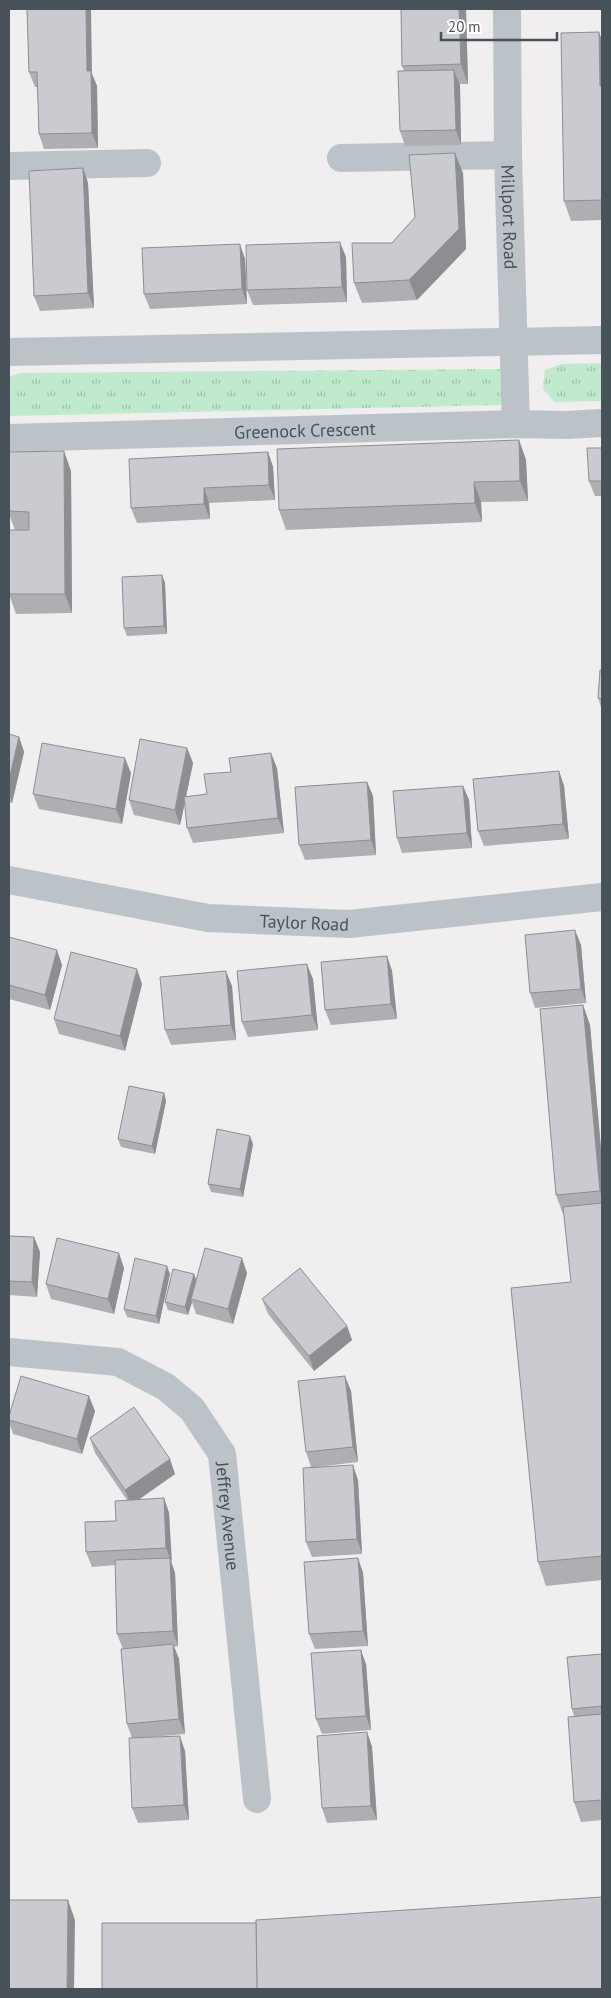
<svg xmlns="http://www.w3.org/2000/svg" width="611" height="1998" viewBox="0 0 611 1998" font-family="'PT Sans',sans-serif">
<defs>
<pattern id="grass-tufts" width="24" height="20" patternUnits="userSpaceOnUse" patternTransform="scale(1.25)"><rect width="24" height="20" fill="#c0eacd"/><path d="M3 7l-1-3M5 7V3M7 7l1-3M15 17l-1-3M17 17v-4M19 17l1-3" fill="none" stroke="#9ec0a9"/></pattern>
</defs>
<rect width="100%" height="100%" fill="#f0eeee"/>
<g fill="url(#grass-tufts)">
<polygon points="602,363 602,401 554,402 543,389 545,370 562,364"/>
<polygon points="502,369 508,384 501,405 9,416 9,377 19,373"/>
</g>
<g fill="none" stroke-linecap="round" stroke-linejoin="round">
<g stroke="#bbc3c9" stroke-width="28">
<path id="s1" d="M507,9l1,146 8,269"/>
<polyline points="341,158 508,155"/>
<polyline points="9,166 147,163"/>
<polyline points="9,352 602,340"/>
<path id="s2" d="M9,438l507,-14 50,1 36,-2"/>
<path id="s3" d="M9,880l199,38 141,6 253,-27"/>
<path id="s4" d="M9,1352l109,10 48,25 26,22 30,45 35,345"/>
</g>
</g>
<g fill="#adafb3">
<polygon points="27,9 92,74 97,86 98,148 44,149 39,134 38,87 35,87 29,72"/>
<polygon points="401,9 466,9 468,84 460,84 461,145 405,146 400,131 404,71 402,66"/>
<polygon points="602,40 602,220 571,221 564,201"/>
<polygon points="83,168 88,183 94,308 40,311 34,296"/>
<polygon points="463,173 466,249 417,300 362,303 354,283 392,243"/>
<polygon points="346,257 347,302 253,305 247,290"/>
<polygon points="245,259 247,304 150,309 144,294"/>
<polygon points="519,440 526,460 528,501 481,502 482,522 286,530 279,510"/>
<polygon points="602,448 602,496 595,496 589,481"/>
<polygon points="9,452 71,471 72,613 16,614 9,594 15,530 9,514"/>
<polygon points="268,452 273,467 275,500 209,503 210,519 137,523 131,508"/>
<polygon points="162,575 165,583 167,634 127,636 124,628"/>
<polygon points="602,670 602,707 601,707 598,698"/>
<polygon points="9,734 19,737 24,752 12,803 9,802"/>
<polygon points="187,748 193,763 186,797 207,794 277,768 284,833 193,843 187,828 185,803 180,825 134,815 129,800"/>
<polygon points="559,771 564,786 569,839 484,846 478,831"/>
<polygon points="131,773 122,824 39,809 33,794"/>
<polygon points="367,782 373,796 376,855 305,860 299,845"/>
<polygon points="463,786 469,800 472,848 402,853 397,838"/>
<polygon points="9,937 62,965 50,1010 9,999"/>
<polygon points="581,945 586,1003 535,1008 530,993"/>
<polygon points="387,956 392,971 397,1019 331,1025 325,1010"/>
<polygon points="313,979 318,1030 248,1037 242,1022"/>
<polygon points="142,984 125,1051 59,1034 54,1019"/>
<polygon points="232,986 236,1040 171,1045 165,1030"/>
<polygon points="583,1005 590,1025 602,1160 602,1580 546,1586 538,1562 571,1282 564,1214 563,1214 556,1195"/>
<polygon points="164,1093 166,1101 155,1154 121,1147 118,1139"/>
<polygon points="253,1144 243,1197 211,1192 208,1184"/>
<polygon points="9,1236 34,1237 40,1252 37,1297 9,1295"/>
<polygon points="124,1268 114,1314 51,1299 46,1284"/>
<polygon points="247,1273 233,1324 196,1314 192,1302 188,1315 168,1310 165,1302 194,1274 196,1280"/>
<polygon points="170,1274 159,1324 127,1317 124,1309"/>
<polygon points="262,1299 347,1326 352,1340 314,1371 268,1314"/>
<polygon points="351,1391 358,1462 316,1467 358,1480 362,1554 312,1557 306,1542 311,1467 306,1452"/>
<polygon points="95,1411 82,1454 13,1434 9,1422 9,1416"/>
<polygon points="90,1438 175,1474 138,1500 164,1498 169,1513 171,1563 175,1573 178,1646 174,1647 179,1659 185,1734 140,1738 185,1751 189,1820 138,1823 132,1808 132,1738 127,1724 123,1649 117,1634 115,1565 92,1567 86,1552 116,1521 127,1500 95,1453"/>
<polygon points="358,1558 363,1573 368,1646 315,1649 309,1634"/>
<polygon points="602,1654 602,1820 581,1822 574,1802 574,1716 572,1709"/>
<polygon points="366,1664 371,1730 322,1734 316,1719"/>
<polygon points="367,1732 372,1747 377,1820 327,1823 322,1808"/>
</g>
<g fill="#8d8e92">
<polygon points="86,9 91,9 92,74 97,86 98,148 92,133 87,71"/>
<polygon points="459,9 466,9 468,84 461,64"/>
<polygon points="599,32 602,40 602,92 600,86"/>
<polygon points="454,70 460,85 461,145 456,130"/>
<polygon points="455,153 463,173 466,249 417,300 409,280"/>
<polygon points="83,168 88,183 94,308 88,293"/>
<polygon points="340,242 346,257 347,302 342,287"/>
<polygon points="240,244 245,259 247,304 242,289"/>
<polygon points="519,440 526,460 528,501 520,481"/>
<polygon points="64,451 71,471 72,613 65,594"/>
<polygon points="268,452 273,467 275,500 269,485"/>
<polygon points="474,482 481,502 482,522 475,503"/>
<polygon points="204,488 209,503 210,519 204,504"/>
<polygon points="162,575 165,583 167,634 164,626"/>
<polygon points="19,737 24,752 12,803 9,793 9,780"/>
<polygon points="187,748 193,763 180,825 175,810"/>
<polygon points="271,753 277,768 284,833 278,818"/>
<polygon points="125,758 131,773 122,824 116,809"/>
<polygon points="559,771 564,786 569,839 563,824"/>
<polygon points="367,782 373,796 376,855 371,840"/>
<polygon points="463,786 469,800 472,848 467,833"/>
<polygon points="575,930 581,945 586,1003 581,989"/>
<polygon points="57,950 62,965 50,1010 45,995"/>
<polygon points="387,956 392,971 397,1019 391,1004"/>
<polygon points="307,964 313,979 318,1030 312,1015"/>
<polygon points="137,969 142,984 125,1051 120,1036"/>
<polygon points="226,971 232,986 236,1040 231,1025"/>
<polygon points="583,1005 590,1025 602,1160 602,1198 600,1191"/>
<polygon points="164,1093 166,1101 155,1154 152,1146"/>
<polygon points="250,1136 253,1144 243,1197 240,1189"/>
<polygon points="34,1237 40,1252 37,1297 32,1282"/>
<polygon points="119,1253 124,1268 114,1314 108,1299"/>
<polygon points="242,1258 247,1273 233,1324 228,1309"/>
<polygon points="167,1266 170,1274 159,1324 156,1316"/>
<polygon points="194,1274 197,1282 191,1299 192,1302 188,1315 185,1307"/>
<polygon points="347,1326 352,1340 314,1371 309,1356"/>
<polygon points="345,1376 351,1391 358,1462 353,1447"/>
<polygon points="89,1396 95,1411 82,1454 77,1439"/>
<polygon points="170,1459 175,1474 131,1505 125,1490"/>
<polygon points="353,1465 358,1480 362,1554 357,1539"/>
<polygon points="164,1498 169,1513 172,1563 166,1548"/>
<polygon points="170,1558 175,1573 178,1646 173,1631"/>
<polygon points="358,1558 363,1573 368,1646 363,1631"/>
<polygon points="173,1644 179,1659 185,1734 179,1719"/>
<polygon points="361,1650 366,1664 371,1730 366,1716"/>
<polygon points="367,1732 372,1747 377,1820 371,1806"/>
<polygon points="180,1736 185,1751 189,1820 184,1805"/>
<polygon points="68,1900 75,1920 74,1989 67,1989"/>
</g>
<g fill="#c9cbd0" stroke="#8d8e92">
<polygon points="27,9 86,9 87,71 91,71 92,133 39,134 37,72 29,72"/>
<polygon points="401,9 459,9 461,64 402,66"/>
<polygon points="599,32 600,86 602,86 602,200 564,201 561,33"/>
<polygon points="454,70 456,130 400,131 398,71"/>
<polygon points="455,153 459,229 409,280 354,283 352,243 392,243 415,217 409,155"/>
<polygon points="83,168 88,293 34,296 29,171"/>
<polygon points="340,242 342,287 247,290 246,245"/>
<polygon points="240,244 242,289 144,294 142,248"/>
<polygon points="519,440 520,481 474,482 475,503 279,510 277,449"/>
<polygon points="587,448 602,448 602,481 589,481"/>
<polygon points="64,451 65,594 9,594 9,530 29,530 29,512 9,511 9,452"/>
<polygon points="268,452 269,485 204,488 204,504 131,508 129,459"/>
<polygon points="162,575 164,626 124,628 122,577"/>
<polygon points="600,670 602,670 602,699 598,698"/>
<polygon points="9,734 19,737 9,780"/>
<polygon points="140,739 187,748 175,810 129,800"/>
<polygon points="42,743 125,758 116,809 33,794"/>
<polygon points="271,753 278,818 187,828 184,797 207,794 204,774 231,772 229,758"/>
<polygon points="559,771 563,824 478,831 473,779"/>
<polygon points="367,782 371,840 299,845 295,787"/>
<polygon points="463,786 467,833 397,838 393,791"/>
<polygon points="575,930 581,989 530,993 525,935"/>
<polygon points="9,937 57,950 45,995 9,985"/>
<polygon points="71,952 137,969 120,1036 54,1019"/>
<polygon points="387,956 391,1004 325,1010 321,962"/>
<polygon points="307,964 312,1015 242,1022 237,971"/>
<polygon points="226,971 231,1025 165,1030 160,977"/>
<polygon points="583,1005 600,1191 556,1195 540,1009"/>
<polygon points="129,1086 164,1093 152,1146 118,1139"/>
<polygon points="217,1129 250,1136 240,1189 208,1184"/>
<polygon points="602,1203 602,1556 538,1562 511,1288 571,1282 563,1207"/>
<polygon points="9,1236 34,1237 32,1282 9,1281"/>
<polygon points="57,1238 119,1253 108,1299 46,1284"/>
<polygon points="205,1248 242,1258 228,1309 191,1299"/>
<polygon points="135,1258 167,1266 156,1316 124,1309"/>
<polygon points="300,1268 347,1326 309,1356 262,1299"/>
<polygon points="173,1269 194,1274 185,1307 165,1302"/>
<polygon points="21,1376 89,1396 77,1439 9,1420 9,1416"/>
<polygon points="345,1376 353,1447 306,1452 298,1381"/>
<polygon points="134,1407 170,1459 125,1490 90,1438"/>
<polygon points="353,1465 357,1539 306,1542 303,1468"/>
<polygon points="164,1498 166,1548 86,1552 85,1522 116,1521 115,1501"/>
<polygon points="170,1558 173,1631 117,1634 115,1560"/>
<polygon points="358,1558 363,1631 309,1634 304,1562"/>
<polygon points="173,1644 179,1719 127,1724 121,1649"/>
<polygon points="361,1650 366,1716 316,1719 311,1653"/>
<polygon points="602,1654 602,1706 572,1709 567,1657"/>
<polygon points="602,1714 602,1800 574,1802 568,1717"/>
<polygon points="367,1732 371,1806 322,1808 317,1736"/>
<polygon points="180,1736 184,1805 132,1808 129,1738"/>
<polygon points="602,1897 602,1989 257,1989 256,1920"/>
<polygon points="9,1900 68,1900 67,1989 9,1989"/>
<polygon points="102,1923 256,1923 257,1989 102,1989"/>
</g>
<g text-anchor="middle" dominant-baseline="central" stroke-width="4" stroke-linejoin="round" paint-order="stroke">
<g font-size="18" fill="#485259" stroke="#fff">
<text stroke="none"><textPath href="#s1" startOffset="208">Millport Road</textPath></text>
<text stroke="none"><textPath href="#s2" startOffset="296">Greenock Crescent</textPath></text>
<text stroke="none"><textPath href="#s3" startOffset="299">Taylor Road</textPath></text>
<text stroke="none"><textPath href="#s4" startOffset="314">Jeffrey Avenue</textPath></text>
</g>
</g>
<rect width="611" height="1998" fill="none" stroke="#485259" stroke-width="20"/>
<path d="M441 32v8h116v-8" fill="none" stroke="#485259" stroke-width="2.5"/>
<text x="448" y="32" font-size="15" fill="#485259" stroke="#ffffff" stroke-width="4" paint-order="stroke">20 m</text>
</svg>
